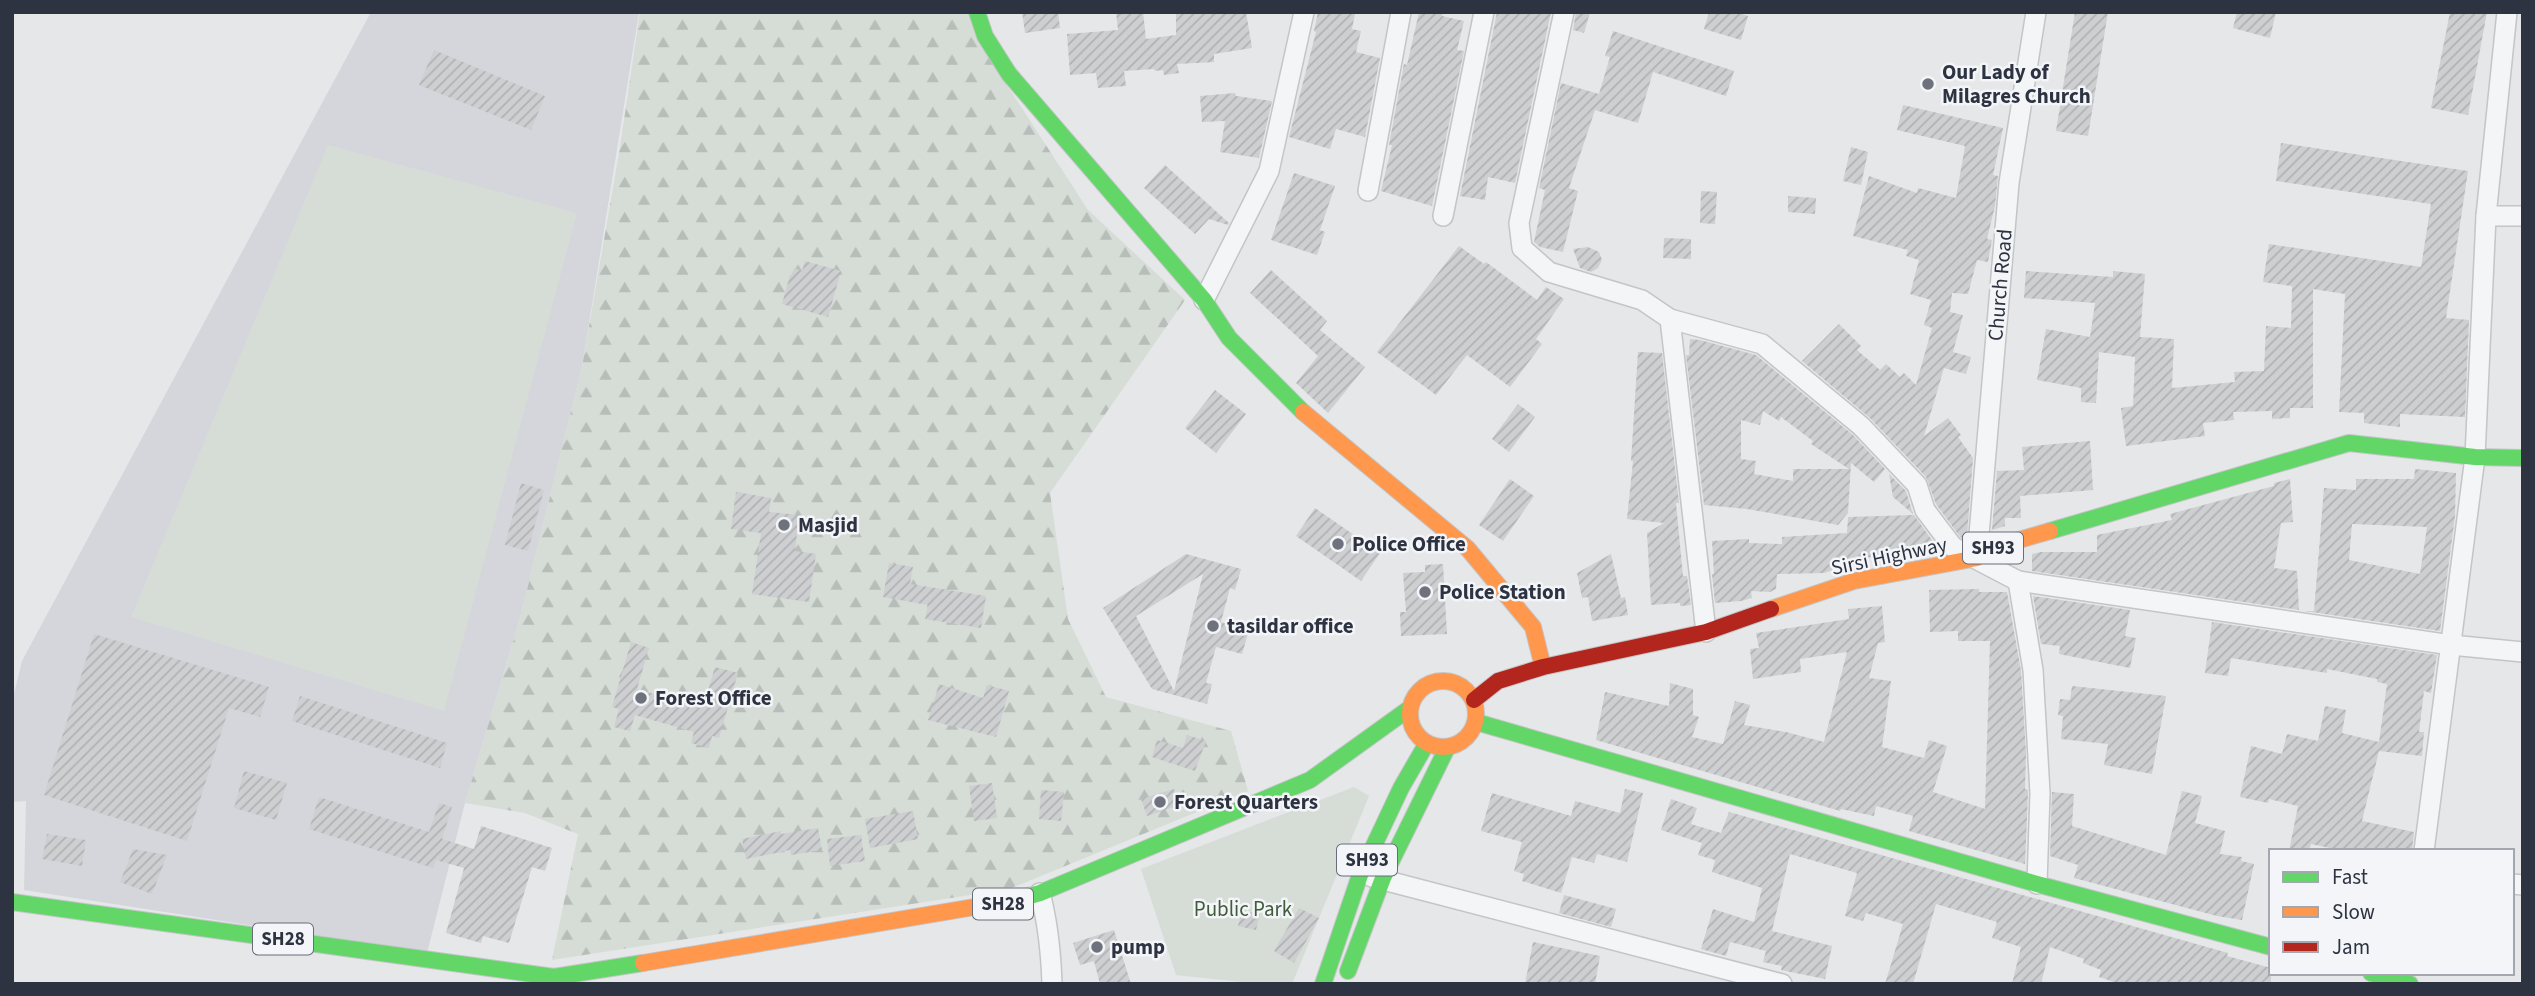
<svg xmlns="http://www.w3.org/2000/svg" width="2535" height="996" viewBox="0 0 2535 996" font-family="'Source Sans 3',sans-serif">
<defs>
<pattern id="forest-firs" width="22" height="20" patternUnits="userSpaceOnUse" patternTransform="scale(1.75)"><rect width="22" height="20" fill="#d5ddd6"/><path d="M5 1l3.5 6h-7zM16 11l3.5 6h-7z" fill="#b7beb9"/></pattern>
<pattern id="building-hatch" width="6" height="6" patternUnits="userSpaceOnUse" patternTransform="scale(1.75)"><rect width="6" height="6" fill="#cdcfd1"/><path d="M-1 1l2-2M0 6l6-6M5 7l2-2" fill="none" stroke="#b0b2b5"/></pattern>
</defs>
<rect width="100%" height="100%" fill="#e5e7e9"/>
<polygon fill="#d4d6dc" points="371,12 639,12 582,367 520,618 465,803 427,953 24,890 26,801 12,802 12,702 22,661"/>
<polygon fill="url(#forest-firs)" points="640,12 973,12 988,56 1088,210 1185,300 1050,493 1068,619 1106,697 1231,731 1248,791 1009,889 552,960 578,834 525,813 465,803 520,618 582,367 620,147"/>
<g fill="#d5ddd6">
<polygon points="328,145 577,213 444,711 131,617"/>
<polygon points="1354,787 1369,796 1292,984 1260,984 1176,975 1141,869"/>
</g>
<g fill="url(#building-hatch)" fill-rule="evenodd">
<polygon points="1022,12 1058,12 1060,28 1025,33"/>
<polygon points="1116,12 1143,12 1146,39 1176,35 1176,12 1246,12 1252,48 1214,54 1214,62 1177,64 1179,73 1164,75 1163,70 1155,71 1154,69 1124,71 1126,86 1098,88 1096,73 1070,75 1067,34 1118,30"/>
<polygon points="1318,12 1355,14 1352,29 1361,31 1356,52 1380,58 1365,137 1336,129 1330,149 1289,137 1316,32 1314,31"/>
<polygon points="1419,12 1443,12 1442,16 1464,21 1457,50 1464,51 1432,206 1381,191 1392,145 1389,145 1404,64 1407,65"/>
<polygon points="1497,12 1551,12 1515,183 1488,177 1485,200 1460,196"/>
<polygon points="1576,12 1590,12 1584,33 1573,30"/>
<polygon points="1709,12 1735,12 1748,16 1741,40 1704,29"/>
<polygon points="2075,12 2108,12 2088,136 2056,131"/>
<polygon points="2237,12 2276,12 2270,38 2233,28"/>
<polygon points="2450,12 2487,12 2468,115 2431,108"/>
<polygon points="1613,31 1734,71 1726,96 1653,72 1638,123 1595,110 1569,188 1578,191 1563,252 1540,247 1534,242 1545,190 1539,188 1561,83 1599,94 1610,57 1605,56"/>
<polygon points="434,50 545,96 531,130 419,85"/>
<polygon points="1235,93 1236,96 1272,101 1259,158 1220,152 1225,121 1202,122 1200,96"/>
<polygon points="1903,105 2003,128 1993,175 1998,176 1995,206 1987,239 1992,240 1988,262 1977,260 1968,294 1952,293 1950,312 1963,315 1953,352 1971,357 1966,374 1944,368 1924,436 1948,418 1961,435 1958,437 1973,458 1967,536 1961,538 1936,504 1926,477 1870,418 1802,361 1839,324 1861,346 1857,350 1880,370 1886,364 1900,377 1904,373 1916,385 1932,328 1924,325 1931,300 1910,294 1919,260 1906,256 1908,250 1853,236 1869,176 1917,193 1918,188 1956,198 1965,146 1897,130"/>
<polygon points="2281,143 2468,171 2446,318 2469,320 2465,417 2400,414 2400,427 2364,423 2364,413 2339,412 2345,294 2313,289 2313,408 2290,408 2290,418 2272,419 2272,411 2233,412 2234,420 2203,423 2205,436 2126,446 2121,408 2133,406 2135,357 2099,352 2096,403 2081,402 2081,388 2037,380 2046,329 2090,337 2095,303 2024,298 2026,271 2113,277 2113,271 2145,274 2140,337 2174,339 2172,388 2235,382 2234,372 2264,371 2266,326 2291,328 2292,286 2263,282 2269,244 2421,267 2431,204 2276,181"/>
<polygon points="1851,147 1868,152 1861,185 1843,181"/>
<polygon points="1165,165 1229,223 1228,225 1209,219 1195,234 1144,188"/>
<polygon points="1294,173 1335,186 1320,230 1325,232 1317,255 1271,240"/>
<polygon points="1701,191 1717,192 1715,224 1700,223"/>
<polygon points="1788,196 1816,198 1815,214 1788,212"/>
<polygon points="1664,238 1691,239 1691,259 1663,258"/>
<polygon points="1459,246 1484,264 1486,262 1537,300 1546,287 1564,299 1536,339 1542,344 1510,387 1467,355 1436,395 1377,352"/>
<polygon points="1588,247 1599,252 1602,260 1598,268 1591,272 1580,268 1573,249"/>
<polygon points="805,261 841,271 828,317 782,304 790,275 792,275 794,268 802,271"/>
<polygon points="1271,270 1327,321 1320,330 1365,367 1328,413 1296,383 1318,356 1250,293"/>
<path d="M1690,339l10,1 56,15 97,80 32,34 -11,13 -23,-19 -3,50 -10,12 -91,-16 -43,-4 -18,-150h3zM1763,411l16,10 2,-4 32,24 -2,3 38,25h-56v12l-39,-7 2,-13 -15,-2v-39l19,5z"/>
<polygon points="1638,352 1662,353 1679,503 1676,503 1683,576 1687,576 1691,605 1680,606 1680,603 1651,605 1647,533 1664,523 1627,519 1633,461 1631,461"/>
<polygon points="1215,390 1246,414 1216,453 1185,428"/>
<polygon points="1518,404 1535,417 1509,452 1492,439"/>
<polygon points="2090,441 2093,490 2020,496 2021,518 2005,518 2005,526 1992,530 1997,471 2024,470 2022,447"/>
<path d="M2415,469l41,4 -1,43 -15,115 -135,-20h9l10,-123 32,2v-11h58zM2352,524l75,3 -7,47 -71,-14z"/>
<polygon points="1889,474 1906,491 1913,514 1893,497"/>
<polygon points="1510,479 1534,496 1503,541 1479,525"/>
<polygon points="2290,479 2293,522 2281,523 2274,568 2297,571 2299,610 2032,571 2032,554 2041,552 2097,552 2097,535 2172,520 2170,514 2274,486 2274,483"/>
<polygon points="521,483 544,490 528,551 505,545"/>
<polygon points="736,492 771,498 769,512 799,515 795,551 816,554 809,602 752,594 761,533 731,529"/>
<polygon points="1315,508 1380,553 1361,581 1296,536"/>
<polygon points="1914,515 1934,543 1886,550 1886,557 1858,558 1858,562 1824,573 1777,574 1776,589 1770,592 1751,591 1752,598 1741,601 1715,603 1712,574 1714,574 1712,541 1749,539 1749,543 1782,544 1782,537 1847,533 1848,517"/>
<path d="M1186,554l55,15 -6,21 -5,-2 -9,34 28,8 -7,24 -26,-7 -10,36 6,1 -5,20 -55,-15 -49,-81zM1203,574l-29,117 -38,-75z"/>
<polygon points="1611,554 1621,598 1625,597 1628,615 1592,621 1588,597 1582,598 1577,573"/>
<polygon points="889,563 913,567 910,584 986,596 981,628 925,619 928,605 883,597"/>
<polygon points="1443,564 1447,634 1401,636 1400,612 1406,612 1403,573 1425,572 1425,565"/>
<polygon points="1979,589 1979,592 2007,592 2021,671 2026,754 2025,789 2028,790 2028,793 2025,864 1909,831 1913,816 1876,806 1874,816 1841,809 1840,811 1596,740 1605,692 1669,706 1670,683 1693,689 1693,715 1699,717 1692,737 1723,744 1735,701 1750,705 1744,725 1786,732 1824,742 1847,652 1800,659 1801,672 1753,679 1750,649 1759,648 1756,633 1849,619 1848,609 1882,606 1885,642 1878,643 1869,678 1891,681 1882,747 1924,758 1929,740 1947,746 1933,792 1985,809 1990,641 1958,641 1958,631 1930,632 1929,590"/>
<polygon points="2033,596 2130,610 2125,636 2136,638 2130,668 2059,654 2060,646 2041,644"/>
<polygon points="2212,622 2437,655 2431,693 2424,691 2419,732 2424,732 2422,756 2379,751 2362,821 2414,832 2412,851 2344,851 2311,844 2309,851 2289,851 2298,806 2269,799 2268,803 2240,797 2251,746 2282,754 2287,734 2318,741 2325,706 2346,710 2342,733 2379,742 2387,684 2377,682 2377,679 2327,669 2327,673 2231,658 2228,676 2205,673"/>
<polygon points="94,634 269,687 260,717 229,708 187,841 44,795"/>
<polygon points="631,642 649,648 637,689 703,708 715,667 738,673 719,738 712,736 709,748 691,743 694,732 635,715 630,731 614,727 619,709 612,707"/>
<polygon points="939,684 983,698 987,685 1009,691 996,737 928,720"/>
<polygon points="2072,686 2166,696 2152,774 2104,765 2108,744 2061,739 2063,716 2058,715 2060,699 2070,700"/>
<polygon points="300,696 447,743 440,768 292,721"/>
<polygon points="1187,735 1206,741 1195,771 1152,757 1157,740 1183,748"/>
<polygon points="244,771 287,783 276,820 234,808"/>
<polygon points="992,783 997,818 974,821 969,786"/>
<polygon points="1174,789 1180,805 1147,816 1141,799"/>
<polygon points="1625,789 1643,793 1627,862 1597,854 1594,863 1572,857 1561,893 1522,881 1524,874 1514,871 1522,842 1481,831 1492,793 1571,816 1575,801 1620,813"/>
<polygon points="1041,790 1064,792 1061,821 1039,819"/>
<polygon points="2182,791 2202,796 2195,823 2225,831 2220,854 2242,857 2241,861 2254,864 2242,920 2217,916 2074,878 2078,865 2050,856 2052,792 2074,794 2072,826 2166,855"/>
<polygon points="319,797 429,832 439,803 452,807 442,839 474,849 481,826 552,848 545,871 532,867 509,943 483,936 481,943 446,933 464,868 436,860 433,868 309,829"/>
<polygon points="1671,799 1697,808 1691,824 1721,833 1729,812 1747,817 2228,953 2227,956 2271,968 2271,984 2120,984 2099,977 2101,970 2083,963 2084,959 2050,947 2041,984 2012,984 2021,947 1992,938 1997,922 1936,904 1913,984 1885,984 1903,924 1866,913 1863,921 1845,916 1857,873 1790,854 1772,931 1832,946 1825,979 1781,970 1782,966 1763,962 1766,951 1730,942 1726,956 1701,949 1713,909 1754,922 1762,888 1712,872 1715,860 1698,855 1702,843 1661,830"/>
<polygon points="913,811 918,839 870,848 865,819"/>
<polygon points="818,828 822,850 791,855 790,850 746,859 742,839 781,831 781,834"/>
<polygon points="47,834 86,840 82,866 42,859"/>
<polygon points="861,835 865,861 830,866 827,839"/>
<polygon points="133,849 167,855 152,894 120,882"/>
<polygon points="1564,895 1616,909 1611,927 1559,913"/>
<polygon points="1299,908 1319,918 1294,963 1274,951"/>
<polygon points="1242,911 1260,914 1256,930 1238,926"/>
<polygon points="1114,930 1131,984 1100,984 1094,961 1080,965 1073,943"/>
<polygon points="1533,942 1600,956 1595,984 1525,984"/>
</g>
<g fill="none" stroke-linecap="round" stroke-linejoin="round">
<g stroke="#c3c5c7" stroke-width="22">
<g id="street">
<polyline points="1564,12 1519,223 1522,248 1549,272 1642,300 1670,319 1706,632"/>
<polyline points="1368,191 1401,12"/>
<polyline points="1443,216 1484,12"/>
<polyline points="2486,216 2523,216"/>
<polyline points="1204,300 1269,171 1304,12"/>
<polyline points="1670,319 1762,344 1861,426 1917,485 1925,510 1953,547 2018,581 2451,645 2523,652"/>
<polyline points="1977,558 2009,183 2036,12"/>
<polyline points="2018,581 2033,670 2040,793 2037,884"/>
<polyline points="2424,851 2475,457 2486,216 2507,12"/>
<polyline points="1372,877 1782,984"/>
<polyline points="2512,884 2523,885"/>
<path d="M1040,893c8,30 11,60 12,91"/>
</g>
</g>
<g stroke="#c3c5c7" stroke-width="18">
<g id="fast">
<polyline points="977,12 985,36 1009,74 1204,300 1229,338 1303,412"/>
<polyline points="2050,531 2349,443 2475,457 2523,458"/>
<polyline points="1476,722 2037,884 2271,947"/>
<polyline points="1016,900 1040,893 1310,780 1410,708"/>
<polyline points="12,902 554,977 643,963"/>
<polyline points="1348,971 1383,878 1447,748"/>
<polyline points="2371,973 2410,984"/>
<polyline points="1323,984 1360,875 1401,788 1427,743"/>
</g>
</g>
<g stroke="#c3c5c7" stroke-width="18">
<g id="slow">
<polyline points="1303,412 1468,549 1533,627 1543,667"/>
<polyline points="1771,609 1854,581 1977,558 1995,547 2050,531"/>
<circle cx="1443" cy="714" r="33"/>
<polyline points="643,963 1016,900"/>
</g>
</g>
<g stroke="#c3c5c7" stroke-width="18">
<polyline id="jam" points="1474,700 1498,681 1543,667 1706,632 1771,609"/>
</g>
<use href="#street" stroke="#f4f5f6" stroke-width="19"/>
<use href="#fast" stroke="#63d668" stroke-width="16"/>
<use href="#slow" stroke="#ff974d" stroke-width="16"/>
<use href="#jam" stroke="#b3261e" stroke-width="16"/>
</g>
<g fill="#6d727c" stroke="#f3f5f8" stroke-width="2.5">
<circle cx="1928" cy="84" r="7"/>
<circle cx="784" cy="525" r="7"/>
<circle cx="1338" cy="544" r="7"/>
<circle cx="1425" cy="592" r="7"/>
<circle cx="1213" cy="626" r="7"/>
<circle cx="641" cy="698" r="7"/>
<circle cx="1160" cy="802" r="7"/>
<circle cx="1097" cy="947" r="7"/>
</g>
<g text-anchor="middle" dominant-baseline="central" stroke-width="5" stroke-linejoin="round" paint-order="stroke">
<g fill="#f3f5f8" stroke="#686d78" stroke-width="2">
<rect x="1963" y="532.5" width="60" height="31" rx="5"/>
<rect x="1337" y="844.5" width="60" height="31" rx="5"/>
<rect x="973" y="888.5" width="60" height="31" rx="5"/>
<rect x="253" y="923.5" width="60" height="31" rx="5"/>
</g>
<g font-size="19" font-weight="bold" fill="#2d3341">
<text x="1993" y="548">SH93</text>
<text x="1367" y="860">SH93</text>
<text x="1003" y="904">SH28</text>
<text x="283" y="939">SH28</text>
</g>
<g font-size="21" font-weight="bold" fill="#2d3341" stroke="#f3f5f8" text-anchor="start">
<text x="1942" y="72">Our Lady of<tspan x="1942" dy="24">Milagres Church</tspan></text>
<text x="798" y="525">Masjid</text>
<text x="1352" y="544">Police Office</text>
<text x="1439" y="592">Police Station</text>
<text x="1227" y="626">tasildar office</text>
<text x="655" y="698">Forest Office</text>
<text x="1174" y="802">Forest Quarters</text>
<text x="1111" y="947">pump</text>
</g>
<g font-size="21" fill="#2d3341" stroke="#f3f5f8">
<text transform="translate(2000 285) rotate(-85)">Church Road</text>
<text transform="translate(1889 556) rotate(-12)">Sirsi Highway</text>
</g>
<g font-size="21" fill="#405c3b" stroke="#f3f5f8">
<text x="1243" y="909">Public Park</text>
</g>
</g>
<rect width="2535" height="996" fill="none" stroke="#2d3341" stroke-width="28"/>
<rect x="2269" y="849" width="245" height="126" fill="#f3f5f8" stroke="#a4a7af" stroke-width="2"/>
<rect x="2283" y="872" width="35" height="10" fill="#63d668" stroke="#a4a7af" stroke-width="2"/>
<text x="2332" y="884" font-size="21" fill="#2d3341">Fast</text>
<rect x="2283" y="907" width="35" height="10" fill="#ff974d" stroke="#a4a7af" stroke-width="2"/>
<text x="2332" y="919" font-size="21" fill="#2d3341">Slow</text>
<rect x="2283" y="942" width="35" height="10" fill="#b3261e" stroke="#a4a7af" stroke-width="2"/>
<text x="2332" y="954" font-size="21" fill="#2d3341">Jam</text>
</svg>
